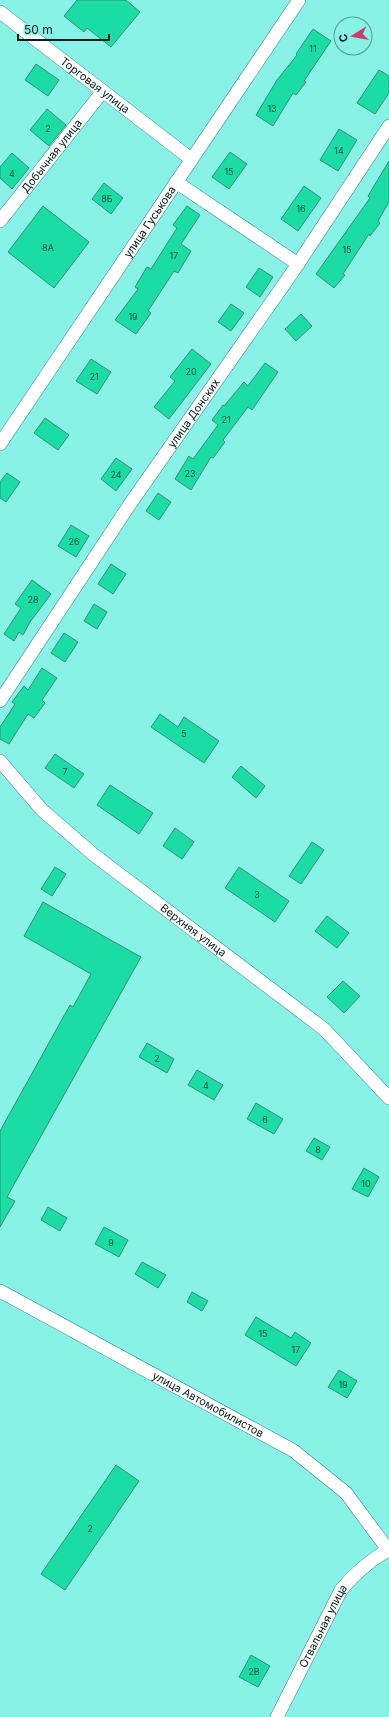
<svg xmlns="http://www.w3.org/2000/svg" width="389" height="1717" viewBox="0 0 389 1717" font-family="Inter,sans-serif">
<rect width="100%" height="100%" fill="#89f2e6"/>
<g fill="#1bdca4" stroke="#36906f">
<polygon points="77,0 126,0 140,12 111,47 87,28 84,32 64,16"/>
<polygon points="313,29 331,41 304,81 306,82 296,95 293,93 273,126 256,115 277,80 297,55 296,54"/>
<polygon points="36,64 59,80 48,96 25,80"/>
<polygon points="379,70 389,76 389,93 375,114 357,103"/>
<polygon points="47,109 66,125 49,146 30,130"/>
<polygon points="339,129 357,140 338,171 320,160"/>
<polygon points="230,152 247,164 229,189 212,177"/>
<polygon points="12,153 29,168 12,189 0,178 0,167"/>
<polygon points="389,161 389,202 378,221 380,223 370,236 369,234 343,274 345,275 334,288 316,274 370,198 368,196"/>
<polygon points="104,183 123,198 111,214 92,199"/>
<polygon points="304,186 321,198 298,231 281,219"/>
<polygon points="43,206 89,242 54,288 8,252"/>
<polygon points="187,206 200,215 181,244 191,251 178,273 174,271 148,311 151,313 136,334 115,320 138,289 135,287 147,267 151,269 177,228 173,225"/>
<polygon points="259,268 273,277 260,297 246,287"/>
<polygon points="231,304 244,313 231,331 218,322"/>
<polygon points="301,314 312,326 296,341 285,329"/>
<polygon points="192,349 211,364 169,419 154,407 175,381 170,377"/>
<polygon points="91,359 111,372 97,394 76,381"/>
<polygon points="265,363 278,372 252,410 248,407 223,440 225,442 213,458 211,457 191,490 175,479 189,456 193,459 218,425 212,420 223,405 224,406 244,382 248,386"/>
<polygon points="45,418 69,435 58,450 34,433"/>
<polygon points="116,458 132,469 116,491 101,479"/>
<polygon points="7,473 20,482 6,502 0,498 0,482"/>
<polygon points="158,493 171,502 159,520 146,511"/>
<polygon points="71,525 89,536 76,557 58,546"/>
<polygon points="111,564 126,574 113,594 98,584"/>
<polygon points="32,580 51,594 30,622 23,635 19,632 14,641 4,634 21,608 15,604"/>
<polygon points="94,604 107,612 97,629 84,621"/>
<polygon points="64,633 78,642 65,662 51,653"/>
<polygon points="42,668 57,678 42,700 45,703 34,718 28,714 9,744 0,739 0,727 15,704 12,702 24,686 28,690"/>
<polygon points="160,714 178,727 184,717 219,741 204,763 151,727"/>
<polygon points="55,754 84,774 74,788 45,768"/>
<polygon points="241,766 265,786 256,798 232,777"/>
<polygon points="110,785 153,813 139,834 97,805"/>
<polygon points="175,828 194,842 182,859 163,846"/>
<polygon points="312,842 324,850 301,884 289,876"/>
<polygon points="55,867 66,874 52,896 41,889"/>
<polygon points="239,867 289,901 275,922 225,888"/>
<polygon points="43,902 141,957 7,1197 15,1201 0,1227 0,1131 70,1005 73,1007 91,974 24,936"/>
<polygon points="327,916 349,933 337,948 315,931"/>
<polygon points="343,981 360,996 344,1013 327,997"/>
<polygon points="147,1043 174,1059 167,1073 139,1057"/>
<polygon points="197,1070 223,1085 214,1100 188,1085"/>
<polygon points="256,1103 283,1119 274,1134 247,1119"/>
<polygon points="314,1138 330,1147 322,1160 306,1151"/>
<polygon points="364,1168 379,1177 368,1197 352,1189"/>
<polygon points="48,1207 67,1218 60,1231 41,1220"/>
<polygon points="104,1227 128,1240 119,1257 95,1244"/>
<polygon points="142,1262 166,1275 158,1288 135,1274"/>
<polygon points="192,1292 208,1301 202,1311 187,1302"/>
<polygon points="256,1317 291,1338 295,1332 311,1343 296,1366 245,1335"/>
<polygon points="339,1370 357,1381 347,1398 328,1387"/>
<polygon points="116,1465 139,1481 65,1590 41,1574"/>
<polygon points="251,1655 270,1666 258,1687 239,1677"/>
</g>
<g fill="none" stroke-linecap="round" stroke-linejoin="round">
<g stroke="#33847c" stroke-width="14">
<g id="minor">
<path id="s1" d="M0,12l191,147"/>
<polyline points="176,182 298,264"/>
<path id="s2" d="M0,221l103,-130"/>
<path id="s3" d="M0,444l299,-444"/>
<path id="s4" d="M0,701l130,-197 164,-234 95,-144"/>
<path id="s5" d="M0,761l42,49 52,45 230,174 65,69"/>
<path id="s6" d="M0,1291l294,160 52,42 43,58"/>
<path id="s7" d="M277,1717l64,-127c14,-17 28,-29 47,-40"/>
</g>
</g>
<use href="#minor" stroke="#fff" stroke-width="13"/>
</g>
<g text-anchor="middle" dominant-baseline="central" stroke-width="4" stroke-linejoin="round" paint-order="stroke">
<g font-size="9" fill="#074e3d">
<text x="313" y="48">11</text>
<text x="272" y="108">13</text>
<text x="48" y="128">2</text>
<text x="339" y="150">14</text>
<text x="229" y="171">15</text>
<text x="12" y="173">4</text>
<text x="107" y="198">8Б</text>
<text x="301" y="208">16</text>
<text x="48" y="247">8А</text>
<text x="347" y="249">15</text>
<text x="174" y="255">17</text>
<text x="133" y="316">19</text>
<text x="191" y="371">20</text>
<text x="94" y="376">21</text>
<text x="226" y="419">21</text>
<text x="190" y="473">23</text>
<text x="116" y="474">24</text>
<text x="74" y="541">26</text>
<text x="33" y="599">28</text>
<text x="184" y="733">5</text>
<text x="65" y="771">7</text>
<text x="257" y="894">3</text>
<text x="157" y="1058">2</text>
<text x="206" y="1085">4</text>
<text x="265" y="1119">6</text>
<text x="318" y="1149">8</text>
<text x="366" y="1183">10</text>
<text x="111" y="1242">9</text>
<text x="263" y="1333">15</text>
<text x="296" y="1349">17</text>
<text x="343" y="1384">19</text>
<text x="90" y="1528">2</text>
<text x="254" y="1671">2В</text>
</g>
<g font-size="11" fill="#001e1b" stroke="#89f2e6">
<text stroke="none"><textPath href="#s1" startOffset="120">Торговая улица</textPath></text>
<text stroke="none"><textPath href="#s2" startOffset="83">Добычная улица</textPath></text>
<text stroke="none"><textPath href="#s3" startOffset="268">улица Гуськова</textPath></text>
<text stroke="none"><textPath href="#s4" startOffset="347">улица Донских</textPath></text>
<text stroke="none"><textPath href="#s5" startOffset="258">Верхняя улица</textPath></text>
<text stroke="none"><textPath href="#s6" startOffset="237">улица Автомобилистов</textPath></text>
<text stroke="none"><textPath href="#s7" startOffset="102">Отвальная улица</textPath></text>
</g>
</g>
<g transform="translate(353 36) rotate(259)"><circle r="19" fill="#89f2e6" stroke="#529d95"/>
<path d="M0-3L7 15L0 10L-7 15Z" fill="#cb3d6a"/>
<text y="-6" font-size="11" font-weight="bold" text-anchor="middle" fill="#001e1b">С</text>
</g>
<path d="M18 34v6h91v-6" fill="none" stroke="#001e1b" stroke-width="2"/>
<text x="24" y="34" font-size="12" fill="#001e1b" stroke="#89f2e6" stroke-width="3" paint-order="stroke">50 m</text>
</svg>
